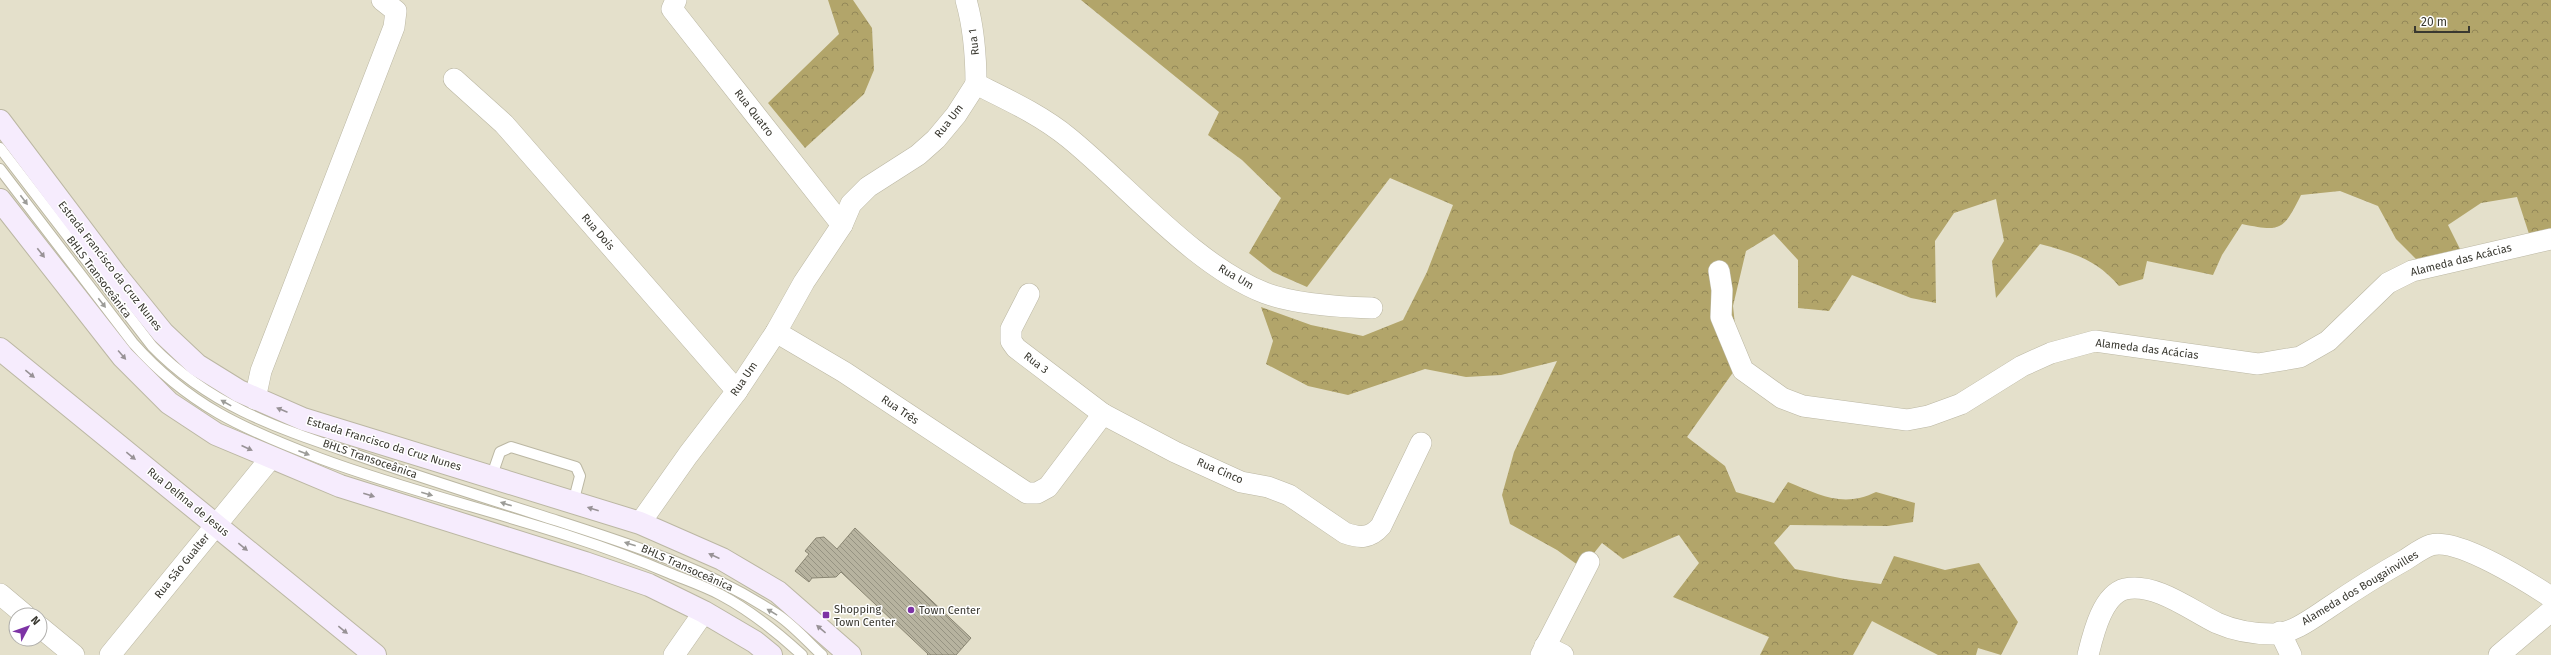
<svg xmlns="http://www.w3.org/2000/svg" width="2551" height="655" viewBox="0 0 2551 655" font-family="'Fira Sans',sans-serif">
<defs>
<pattern id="forest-crowns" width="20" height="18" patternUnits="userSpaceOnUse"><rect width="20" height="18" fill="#b2a56a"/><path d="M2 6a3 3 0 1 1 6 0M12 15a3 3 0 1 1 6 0" fill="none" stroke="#928758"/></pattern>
<pattern id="building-back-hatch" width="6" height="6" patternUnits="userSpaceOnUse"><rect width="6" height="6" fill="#b7b39f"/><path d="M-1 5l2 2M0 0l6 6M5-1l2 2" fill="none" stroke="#969382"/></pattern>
</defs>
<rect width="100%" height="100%" fill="#e4e0cb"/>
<g fill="url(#forest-crowns)">
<polygon points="828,0 853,0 872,28 874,70 864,94 805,148 768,103 839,34"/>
<path d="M1081,0h1470v232l-21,5 -13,-40 -36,6 -33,22 12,24 -44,10 -20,-20 -18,-33 -38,-15 -39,4c-18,36 -20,37 -59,29l-20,31 -9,20 -66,-14 -4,18 -24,7c-23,-27 -46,-33 -79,-42l-44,54 -4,-37 12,-20 -8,-42 -42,14 -19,28 1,62 -25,-5 -59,-23 -23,36 -31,-3v-48l-24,-26 -28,17 -13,55 6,58 -52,73 38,29 11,26 38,11 14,-21c32,13 55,26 88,10l39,11 -2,19 -25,4 -98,-1 -16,18 21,26 50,10 36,5 13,-28 51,14 34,-7 39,59 -17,33 -23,-7 -2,7h-38l-66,-34 -19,34h-93l9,-18 -96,-40 26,-34 -20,-28 -56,24 -21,-16 -20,25 -25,-18 -47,-26 -8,-29 12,-43 43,-91 -56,14 -35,2 -41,-8 -77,26 -40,-9 -42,-22 7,-23 -12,-34 50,18 52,11 40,-16 24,-48 26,-67 -63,-27 -83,109 -34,-15 -24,-19 32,-55 -39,-38 -34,-25 11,-23z"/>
</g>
<polygon fill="url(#building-back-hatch)" stroke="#8a8673" points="855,528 971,638 956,655 927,655 928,654 841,572 836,577 812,578 809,582 795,571 809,554 805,551 816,538 824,537 837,549"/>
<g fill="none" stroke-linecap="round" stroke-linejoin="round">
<g stroke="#bbb7a3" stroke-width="12">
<g id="lane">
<path d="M0,148l152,198c57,59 123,81 199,107 68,24 138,46 207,68 77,25 151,48 220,94 16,11 30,27 44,40"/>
<path d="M0,169l133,174c55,62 110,86 186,115 115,43 237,66 350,115 17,7 35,13 52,22 30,16 56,37 81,60"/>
<polyline points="491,478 500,452 511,447 576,467 580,476 573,503"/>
</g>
</g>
<g stroke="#bbb7a3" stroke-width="22">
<g id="street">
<polyline points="676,0 672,9 842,225"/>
<path d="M966,0c8,28 10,55 10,84"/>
<polyline points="454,79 504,124 737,391"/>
<polyline points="1719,271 1722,290 1721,317 1743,370 1782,398 1803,406 1907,420 1928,416 1961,404 2022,366 2051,353 2095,341 2258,364 2300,357 2328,341 2388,283 2412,271 2551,239"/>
<path d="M1029,294l-18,35v12l5,7 87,66 72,38 66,30 27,5 21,8 56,38c14,5 25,6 36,-7l40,-83"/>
<polyline points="776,332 844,372 1027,493 1037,493 1048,487 1103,414"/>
<polyline points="255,399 261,371 394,27 396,11 382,0"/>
<path d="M640,523l48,-68 49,-64 39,-59 28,-50 38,-57 9,-21 17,-17 50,-32 18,-16 20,-24 20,-31c32,16 65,31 93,54 59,48 126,128 196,155 29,11 76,14 107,15"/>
<polyline points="0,594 25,615"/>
<polyline points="40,627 74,655"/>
<polyline points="2280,632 2291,655"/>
<polyline points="1545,646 1563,655"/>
<polyline points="110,655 270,459"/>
<polyline points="674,655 704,612"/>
<polyline points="1541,655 1589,562"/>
<path d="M2088,655c5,-20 14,-60 37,-66 30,-7 67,22 92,34 18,8 37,11 56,11 19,0 40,-16 55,-26 25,-17 50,-33 77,-48 8,-5 17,-12 26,-15 27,-8 97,37 120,52"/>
<polyline points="2499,655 2551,611"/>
</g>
</g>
<g stroke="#bbb7a3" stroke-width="24">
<g id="secondary">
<polyline points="0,121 116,275 163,333 197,365 239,391 303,419 640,523 722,559 778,592 850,655"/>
<polyline points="0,200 123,357 169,403 216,434 340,486 585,563 649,585 704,612 755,642 771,655"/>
<polyline points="0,349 375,655"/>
</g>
</g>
<use href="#lane" stroke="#fff" stroke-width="10"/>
<use href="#street" stroke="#fff" stroke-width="21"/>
<use href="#secondary" stroke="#f6ecfd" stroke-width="22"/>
</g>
<defs><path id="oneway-solid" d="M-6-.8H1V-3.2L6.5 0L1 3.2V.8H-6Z"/></defs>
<g fill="#9c9c98">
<use href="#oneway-solid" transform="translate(24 200) rotate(53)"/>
<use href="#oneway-solid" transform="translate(102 303) rotate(52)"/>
<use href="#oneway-solid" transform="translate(226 403) rotate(-151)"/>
<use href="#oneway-solid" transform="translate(304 453) rotate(21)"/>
<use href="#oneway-solid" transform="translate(427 494) rotate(16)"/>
<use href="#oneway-solid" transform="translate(506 504) rotate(-162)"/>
<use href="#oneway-solid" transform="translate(630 544) rotate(-162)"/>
<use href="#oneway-solid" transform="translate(772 612) rotate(-149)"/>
</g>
<g fill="#989296">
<use href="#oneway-solid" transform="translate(41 253) rotate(52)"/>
<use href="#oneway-solid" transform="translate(122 355) rotate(49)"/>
<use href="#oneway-solid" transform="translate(30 374) rotate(39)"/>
<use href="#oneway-solid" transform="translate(282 410) rotate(-157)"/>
<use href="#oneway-solid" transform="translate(247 448) rotate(24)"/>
<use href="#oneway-solid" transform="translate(131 456) rotate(39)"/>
<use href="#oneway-solid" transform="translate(369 495) rotate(17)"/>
<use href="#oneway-solid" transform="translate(593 509) rotate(-163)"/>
<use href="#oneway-solid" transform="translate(243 547) rotate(39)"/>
<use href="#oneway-solid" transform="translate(714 556) rotate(-156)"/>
<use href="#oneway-solid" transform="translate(821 629) rotate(-140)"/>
<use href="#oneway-solid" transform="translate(343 630) rotate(39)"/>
</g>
<g fill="#7d33a5" stroke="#fff" stroke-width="1.5">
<circle cx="911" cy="610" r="4"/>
<rect x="822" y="611" width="8" height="8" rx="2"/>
</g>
<g text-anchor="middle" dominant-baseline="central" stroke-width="3" stroke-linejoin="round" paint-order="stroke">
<g font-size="11" fill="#393830" stroke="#fff">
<text transform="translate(974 42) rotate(-97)">Rua 1</text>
<text transform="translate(754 113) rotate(52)">Rua Quatro</text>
<text transform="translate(949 121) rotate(-52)">Rua Um</text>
<text transform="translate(598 232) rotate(49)">Rua Dois</text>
<text transform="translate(2461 260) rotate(-14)">Alameda das Acácias</text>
<text transform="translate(110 266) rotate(52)">Estrada Francisco da Cruz Nunes</text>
<text transform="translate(99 277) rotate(53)">BHLS Transoceânica</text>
<text transform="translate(1236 277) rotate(30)">Rua Um</text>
<text transform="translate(2147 349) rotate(7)">Alameda das Acácias</text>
<text transform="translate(1036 363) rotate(37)">Rua 3</text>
<text transform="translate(744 379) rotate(-56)">Rua Um</text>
<text transform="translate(900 410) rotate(34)">Rua Três</text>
<text transform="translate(384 444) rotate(17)">Estrada Francisco da Cruz Nunes</text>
<text transform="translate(370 459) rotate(19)">BHLS Transoceânica</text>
<text transform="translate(1220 471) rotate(23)">Rua Cinco</text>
<text transform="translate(188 502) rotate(39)">Rua Delfina de Jesus</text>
<text transform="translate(182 566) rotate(-51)">Rua São Gualter</text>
<text transform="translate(687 568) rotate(24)">BHLS Transoceânica</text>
<text transform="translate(2360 588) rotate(-31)">Alameda dos Bougainvilles</text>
</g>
<g font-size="11" fill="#393830" stroke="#fff" text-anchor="start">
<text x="834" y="609">Shopping<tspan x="834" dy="13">Town Center</tspan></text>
<text x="919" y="610">Town Center</text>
</g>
</g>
<g transform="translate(28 627) rotate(49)"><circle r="19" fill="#ffffff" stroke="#b0afac"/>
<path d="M0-3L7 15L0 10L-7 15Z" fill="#7d33a5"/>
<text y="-6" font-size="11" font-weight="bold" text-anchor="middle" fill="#393830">N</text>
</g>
<path d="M2415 26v6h54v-6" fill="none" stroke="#393830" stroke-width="2"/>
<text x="2421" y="26" font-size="12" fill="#393830" stroke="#ffffff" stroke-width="3" paint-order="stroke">20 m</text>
</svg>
